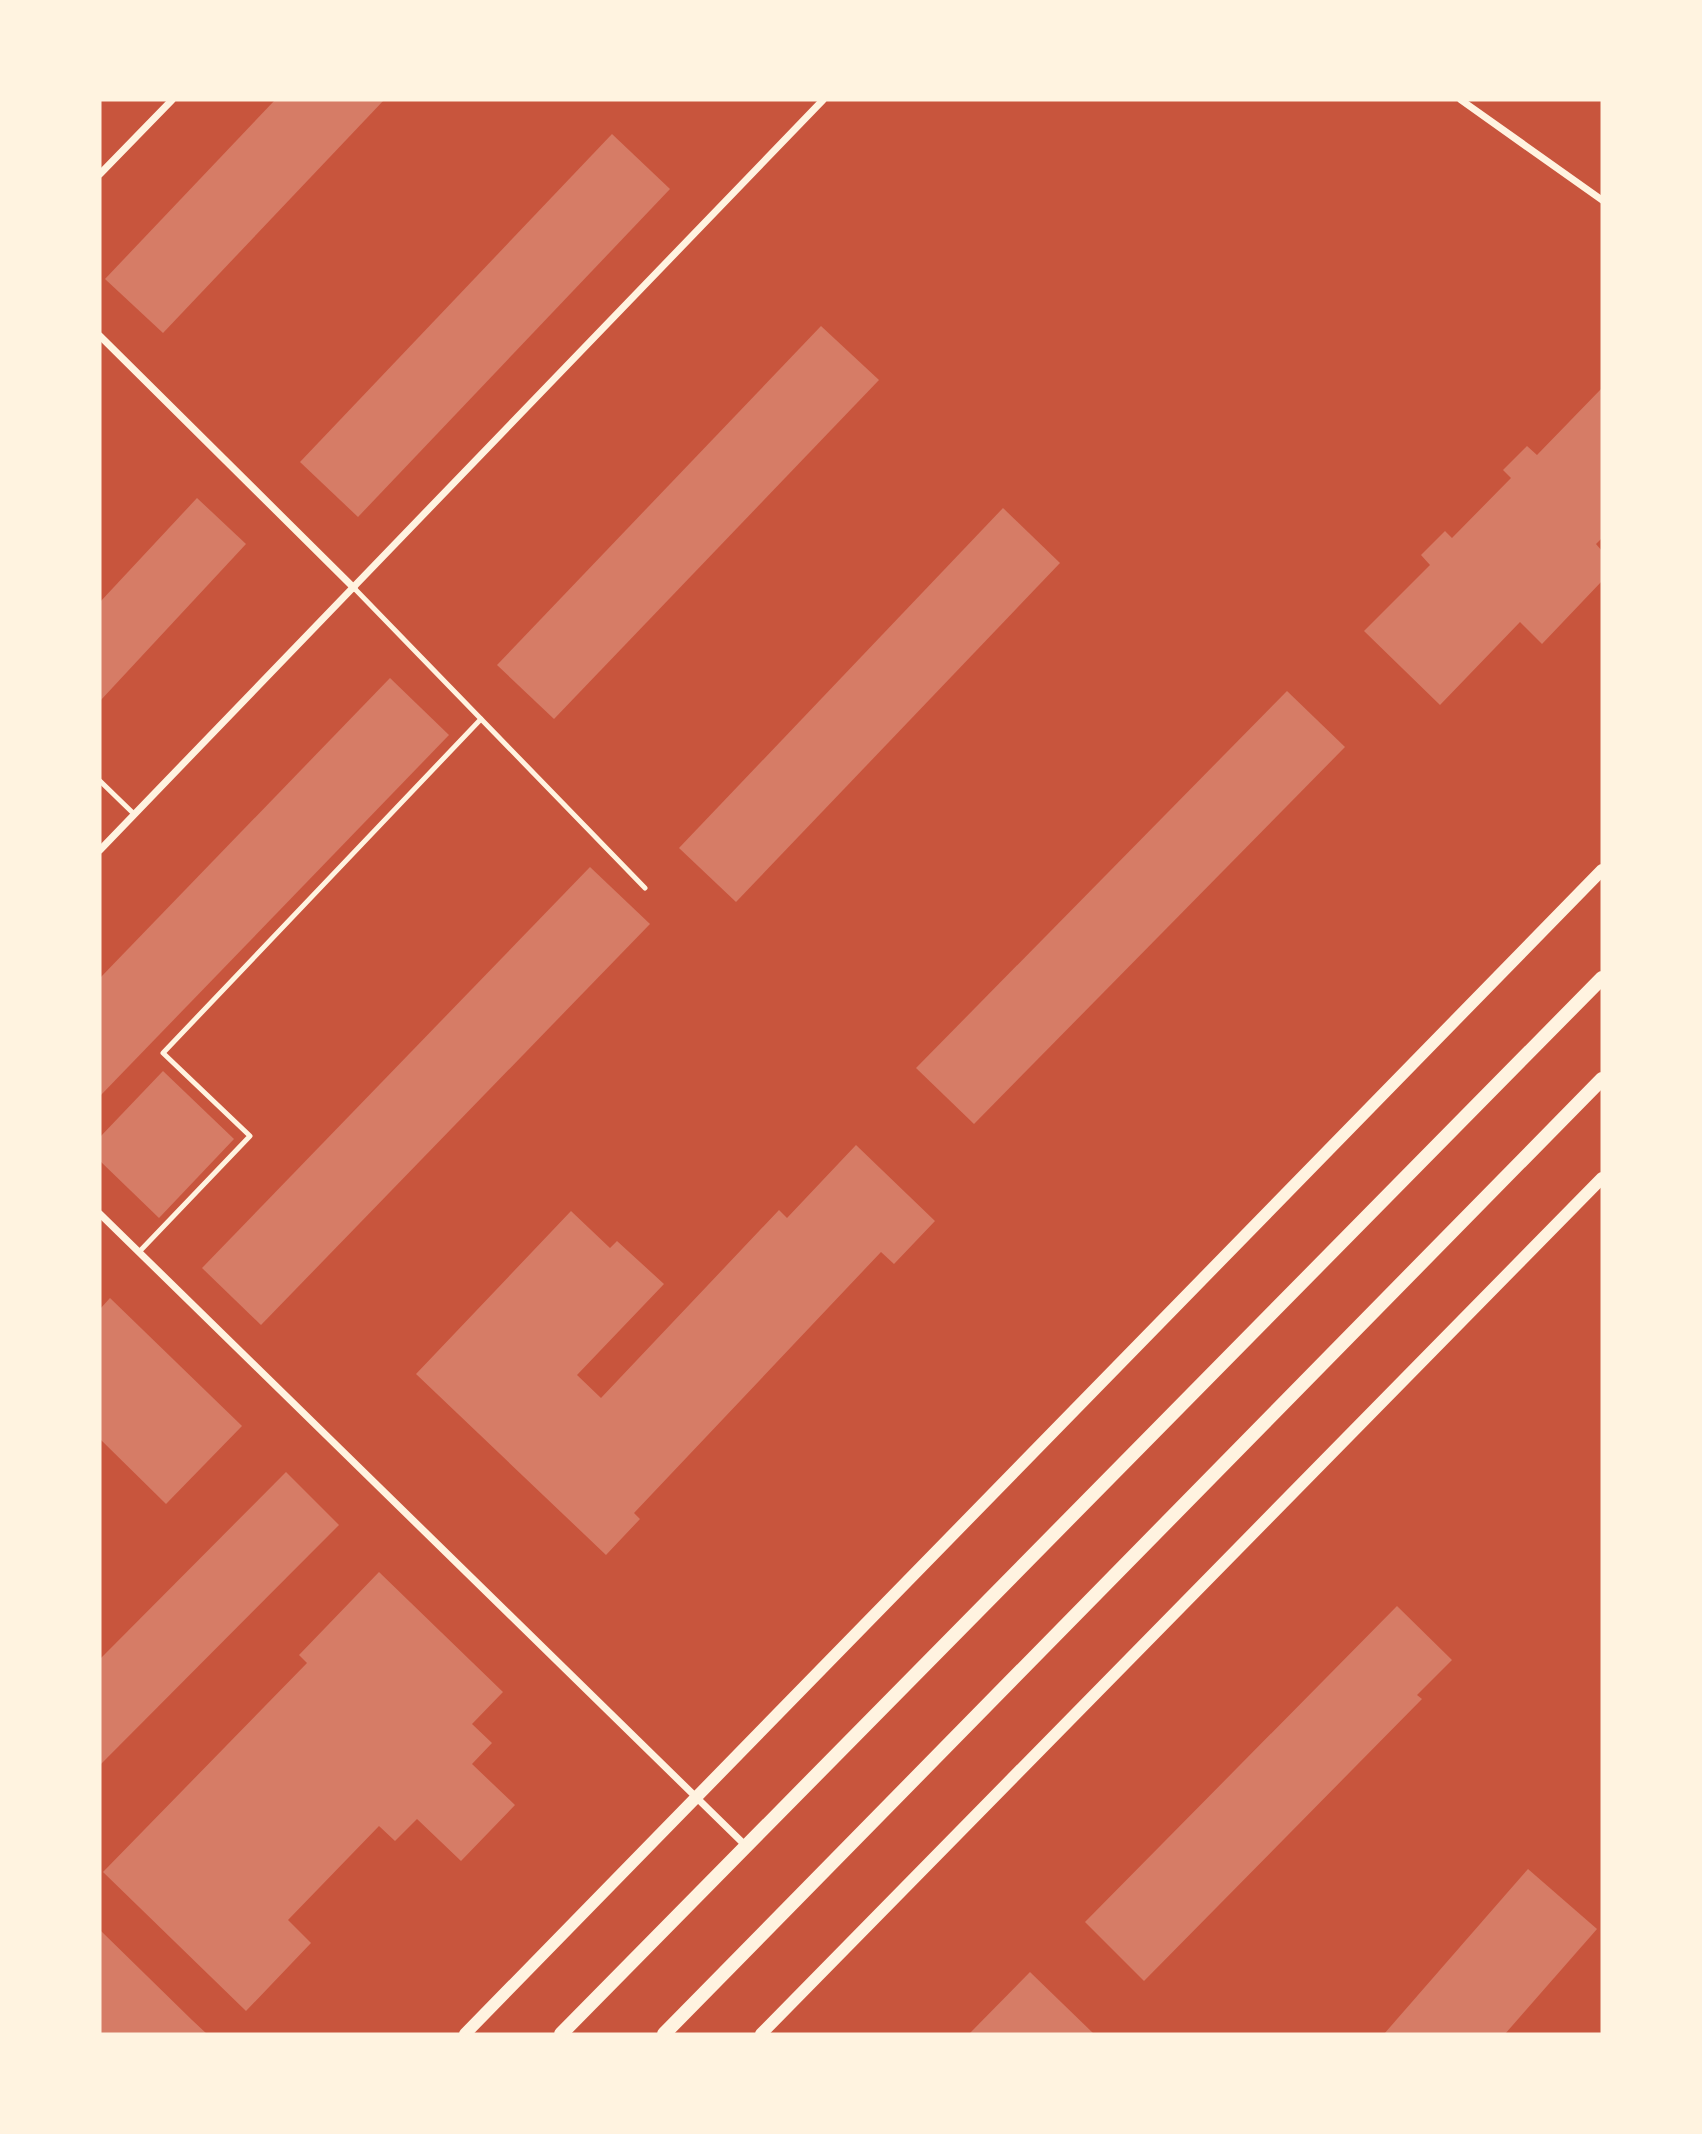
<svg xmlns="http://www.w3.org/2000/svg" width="1702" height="2134" viewBox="0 0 1702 2134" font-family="'DM Sans',sans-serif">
<rect width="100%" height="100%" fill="#c8553d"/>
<g fill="#d67c66">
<polygon points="275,100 384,100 163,333 105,279"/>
<polygon points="612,134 670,189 358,517 300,462"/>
<polygon points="821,326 879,380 554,719 497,665"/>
<polygon points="1602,388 1602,538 1596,544 1602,551 1602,581 1542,644 1520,622 1440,705 1364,631 1430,565 1421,555 1445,531 1452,538 1511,478 1503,470 1527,446 1537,455"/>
<polygon points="197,498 246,544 100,701 100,602"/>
<polygon points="1003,508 1060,563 736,902 679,848"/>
<polygon points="390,678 449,735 100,1096 100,978"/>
<polygon points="1287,691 1345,747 974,1124 916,1068"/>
<polygon points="590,867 650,924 261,1325 202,1268"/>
<polygon points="163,1071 234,1139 159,1218 100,1161 100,1137"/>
<polygon points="856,1145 935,1221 894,1264 881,1252 634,1513 640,1519 606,1555 416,1374 571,1211 610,1248 617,1241 664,1284 577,1375 601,1398 779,1210 787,1218"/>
<polygon points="110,1298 242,1426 166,1504 100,1439 100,1309"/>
<polygon points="286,1472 339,1525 100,1765 100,1659"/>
<polygon points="379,1572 503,1692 472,1724 492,1743 472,1764 515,1805 461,1861 417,1819 395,1841 379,1826 288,1920 311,1943 246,2011 103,1872 307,1663 299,1655"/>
<polygon points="1397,1606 1452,1660 1417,1695 1422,1699 1144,1981 1085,1922"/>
<polygon points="1528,1869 1597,1929 1505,2034 1384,2034"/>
<polygon points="100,1930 192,2020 207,2034 100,2034"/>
<polygon points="1030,1972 1094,2034 969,2034"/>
</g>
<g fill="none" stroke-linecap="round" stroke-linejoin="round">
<g stroke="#fff3e0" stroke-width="5">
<polyline points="354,588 645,888"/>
<polyline points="100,781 134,814"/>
<polyline points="139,1252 250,1136 163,1053 481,719"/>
</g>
<g stroke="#fff3e0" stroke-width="7">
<polyline points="1461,100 1602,200"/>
<polyline points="100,174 172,100"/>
<polyline points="100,336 354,588"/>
<polyline points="100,850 823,100"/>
<polyline points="100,1214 746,1846"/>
</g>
<g stroke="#fff3e0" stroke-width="12">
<polyline points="465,2034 1602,870"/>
<polyline points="761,2034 1602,1178"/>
</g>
<g stroke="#fff3e0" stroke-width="14">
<polyline points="561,2034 1602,978"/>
<polyline points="664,2034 1602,1079"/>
</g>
</g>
<rect width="1702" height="2134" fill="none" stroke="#fff3e0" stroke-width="203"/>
</svg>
